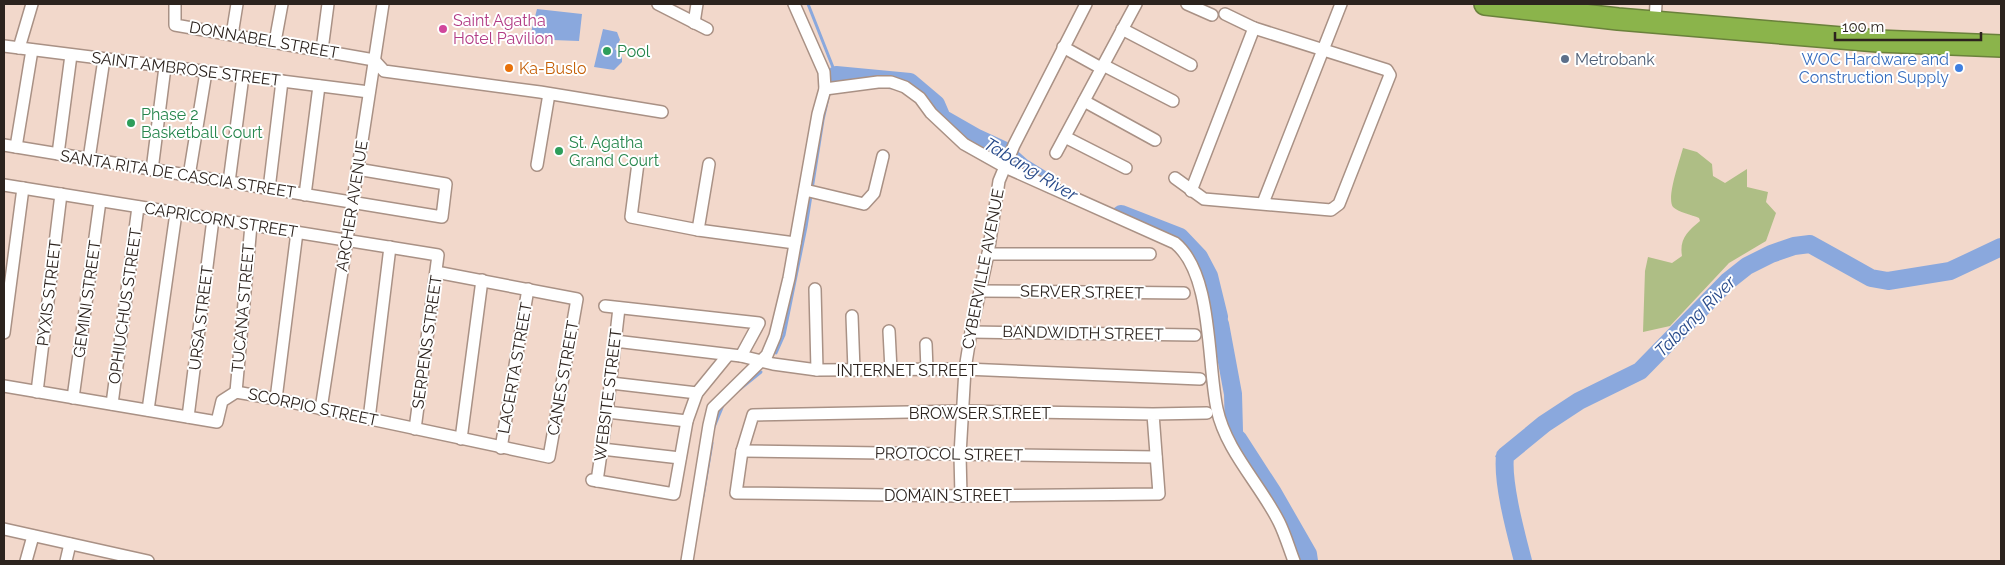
<svg xmlns="http://www.w3.org/2000/svg" width="2005" height="565" viewBox="0 0 2005 565" font-family="Raleway,sans-serif">
<rect width="100%" height="100%" fill="#f2d8cb"/>
<path fill="#aebe85" d="M1683,148l14,4 15,12 1,12 12,7 22,-14v18l21,5 -2,10 10,11 -10,28 -37,22 -59,63 -27,6 2,-61 3,-14 24,6 10,-7c-3,-17 6,-25 18,-35l-1,-3c-7,-3 -21,-6 -26,-11 -7,-9 7,-47 10,-59z"/>
<g fill="#8aa8dd">
<polygon points="537,9 582,14 579,41 552,40 546,37 533,39 530,36"/>
<polygon points="603,29 617,32 620,40 615,49 622,57 622,62 614,70 594,67"/>
<path d="M1518,439l2,1 -14,14 -2,8 2,2 5,25 -3,12c-3,-7 -3,-14 -4,-20 -1,-7 -6,-13 -6,-20l-3,-5 10,-8 2,-3 7,-1z"/>
</g>
<g fill="none" stroke-linecap="round" stroke-linejoin="round">
<g stroke="#8aa8dd" stroke-width="3">
<polyline points="808,4 836,75 833,82"/>
<polyline points="776,353 784,335 806,227 823,120 828,98"/>
<polyline points="740,389 761,372"/>
<polyline points="714,427 724,403"/>
<polyline points="703,496 712,443"/>
</g>
<g stroke="#8aa8dd" stroke-width="18">
<polyline points="836,75 910,82 936,104 942,118 977,138 1003,150 1022,167 1051,185"/>
<polyline points="1121,214 1180,237 1199,257 1209,276 1219,317"/>
<polyline points="1220,324 1233,394 1234,431"/>
<polyline points="1238,439 1273,493 1308,554 1309,561"/>
<path d="M1523,561c-7,-27 -21,-78 -18,-105l39,-32 35,-23 61,-30 88,-90 19,-15 24,-12 23,-8 16,-2 61,34 17,3 62,-10 51,-24"/>
</g>
<g stroke="#a99185" stroke-width="14">
<g id="street">
<polyline points="175,4 175,25 374,60 384,71 540,92 662,112"/>
<polyline points="658,4 707,29"/>
<polyline points="1187,4 1212,15"/>
<polyline points="1655,21 1656,4"/>
<polyline points="694,23 697,4"/>
<polyline points="1122,29 1191,65"/>
<polyline points="232,35 237,4"/>
<polyline points="275,42 282,4"/>
<polyline points="4,46 369,92"/>
<polyline points="1063,47 1101,68"/>
<polyline points="19,48 32,4"/>
<polyline points="322,50 328,4"/>
<polyline points="1103,65 1173,101"/>
<path d="M825,89l53,-7h13l14,5 15,11 11,15 33,31 41,23 170,76c38,31 32,119 42,166 9,42 43,75 62,113 6,12 10,26 15,39"/>
<polyline points="1084,101 1155,140"/>
<polyline points="1065,137 1126,168"/>
<polyline points="4,145 442,217 446,184 357,169"/>
<polyline points="16,147 32,50"/>
<polyline points="1056,153 1136,4"/>
<polyline points="58,154 71,55"/>
<polyline points="89,159 104,59"/>
<polyline points="638,163 631,217 698,230"/>
<polyline points="709,164 698,230 795,243"/>
<polyline points="537,165 549,94"/>
<polyline points="152,170 165,67"/>
<polyline points="189,176 206,72"/>
<polyline points="1175,178 1204,199 1331,210 1339,204 1390,75 1387,70 1254,28 1225,14"/>
<polyline points="229,182 243,76"/>
<polyline points="4,185 438,255 415,429"/>
<polyline points="269,189 282,81"/>
<polyline points="805,190 864,204 874,193 883,156"/>
<polyline points="1191,191 1254,28"/>
<polyline points="305,195 319,86"/>
<polyline points="1263,203 1341,4"/>
<polyline points="988,254 1150,254"/>
<polyline points="815,289 817,370"/>
<polyline points="980,291 1184,293"/>
<polyline points="605,306 759,323 741,356"/>
<polyline points="852,316 854,370"/>
<polyline points="889,331 891,370"/>
<polyline points="971,332 1195,335"/>
<polyline points="4,333 23,188"/>
<polyline points="615,341 741,356 773,364 817,370 965,369 1200,379"/>
<polyline points="926,344 927,370"/>
<polyline points="611,383 697,393"/>
<polyline points="4,386 217,422 222,401 236,392 276,399 549,457 577,299 436,272"/>
<polyline points="37,392 61,194"/>
<polyline points="236,392 251,225"/>
<polyline points="73,398 100,201"/>
<polyline points="276,399 297,232"/>
<polyline points="112,404 138,207"/>
<polyline points="321,409 383,4"/>
<polyline points="148,410 176,213"/>
<polyline points="607,412 687,421"/>
<polyline points="1153,414 1159,494 961,496 736,493 742,451 753,415 962,411 1153,414 1207,413"/>
<polyline points="188,417 213,219"/>
<polyline points="369,419 390,247"/>
<polyline points="461,439 482,280"/>
<polyline points="501,448 528,289"/>
<polyline points="602,449 680,458"/>
<polyline points="742,451 1156,457"/>
<polyline points="592,480 674,494 687,421 697,393 728,355"/>
<polyline points="597,481 607,412 619,308"/>
<polyline points="961,496 960,455 965,369 971,332 988,254 999,181 1014,145 1086,4"/>
<polyline points="4,529 148,561"/>
<polyline points="26,561 33,536"/>
<polyline points="66,561 70,544"/>
<polyline points="687,561 709,425 713,408 767,355 775,336 789,278 818,114 825,89 824,72 794,4"/>
</g>
</g>
<g stroke="#6a813b" stroke-width="24">
<polyline id="highway" points="1485,4 1618,19 1877,41 2001,46"/>
</g>
<use href="#street" stroke="#fff" stroke-width="11"/>
<use href="#highway" stroke="#8bb44b" stroke-width="21"/>
</g>
<circle fill="#d1479c" stroke="#fff" stroke-width="2" cx="443" cy="29" r="5"/>
<g fill="#2e9e5b" stroke="#fff" stroke-width="2">
<circle cx="607" cy="51" r="5"/>
<circle cx="131" cy="123" r="5"/>
<circle cx="559" cy="151" r="5"/>
</g>
<circle fill="#5c6f8a" stroke="#fff" stroke-width="2" cx="1565" cy="59" r="5"/>
<circle fill="#e8710a" stroke="#fff" stroke-width="2" cx="509" cy="68" r="5"/>
<circle fill="#3f7fe0" stroke="#fff" stroke-width="2" cx="1959" cy="68" r="5"/>
<g text-anchor="middle" dominant-baseline="central" stroke-width="4" stroke-linejoin="round" paint-order="stroke">
<g font-size="16" fill="#b23c85" stroke="#fff" text-anchor="start">
<text x="453" y="20">Saint Agatha<tspan x="453" dy="18">Hotel Pavilion</tspan></text>
</g>
<g font-size="16" fill="#2c231e" stroke="#fff">
<text transform="translate(264 40) rotate(10)">DONNABEL STREET</text>
<text transform="translate(186 69) rotate(7)">SAINT AMBROSE STREET</text>
<text transform="translate(178 174) rotate(9)">SANTA RITA DE CASCIA STREET</text>
<text transform="translate(352 206) rotate(-81)">ARCHER AVENUE</text>
<text transform="translate(221 220) rotate(9)">CAPRICORN STREET</text>
<text transform="translate(983 269) rotate(-79)">CYBERVILLE AVENUE</text>
<text transform="translate(1082 292) rotate(1)">SERVER STREET</text>
<text transform="translate(49 293) rotate(-83)">PYXIS STREET</text>
<text transform="translate(87 299) rotate(-82)">GEMINI STREET</text>
<text transform="translate(125 306) rotate(-82)">OPHIUCHUS STREET</text>
<text transform="translate(243 308) rotate(-85)">TUCANA STREET</text>
<text transform="translate(201 318) rotate(-83)">URSA STREET</text>
<text transform="translate(1083 333) rotate(1)">BANDWIDTH STREET</text>
<text transform="translate(427 342) rotate(-82)">SERPENS STREET</text>
<text transform="translate(515 368) rotate(-80)">LACERTA STREET</text>
<text x="907" y="370">INTERNET STREET</text>
<text transform="translate(563 378) rotate(-80)">CANES STREET</text>
<text transform="translate(608 395) rotate(-83)">WEBSITE STREET</text>
<text transform="translate(313 407) rotate(12)">SCORPIO STREET</text>
<text x="980" y="413">BROWSER STREET</text>
<text transform="translate(949 454) rotate(1)">PROTOCOL STREET</text>
<text x="948" y="495">DOMAIN STREET</text>
</g>
<g font-size="16" fill="#27864d" stroke="#fff" text-anchor="start">
<text x="617" y="51">Pool</text>
<text x="141" y="114">Phase 2<tspan x="141" dy="18">Basketball Court</tspan></text>
<text x="569" y="142">St. Agatha<tspan x="569" dy="18">Grand Court</tspan></text>
</g>
<g font-size="16" fill="#4e5e75" stroke="#fff" text-anchor="start">
<text x="1575" y="59">Metrobank</text>
</g>
<g font-size="16" fill="#366cbe" stroke="#fff" text-anchor="end">
<text x="1949" y="59">WOC Hardware and<tspan x="1949" dy="18">Construction Supply</tspan></text>
</g>
<g font-size="16" fill="#c56008" stroke="#fff" text-anchor="start">
<text x="519" y="68">Ka-Buslo</text>
</g>
<g font-size="18" font-style="italic" fill="#274989" stroke="#fff">
<text transform="translate(1031 169) rotate(31)">Tabang River</text>
<text transform="translate(1695 316) rotate(-45)">Tabang River</text>
</g>
</g>
<rect width="2005" height="565" fill="none" stroke="#2c231e" stroke-width="10"/>
<path d="M1835 32v8h146v-8" fill="none" stroke="#2c231e" stroke-width="2.5"/>
<text x="1842" y="32" font-size="15" fill="#2c231e" stroke="#ffffff" stroke-width="4" paint-order="stroke">100 m</text>
</svg>
